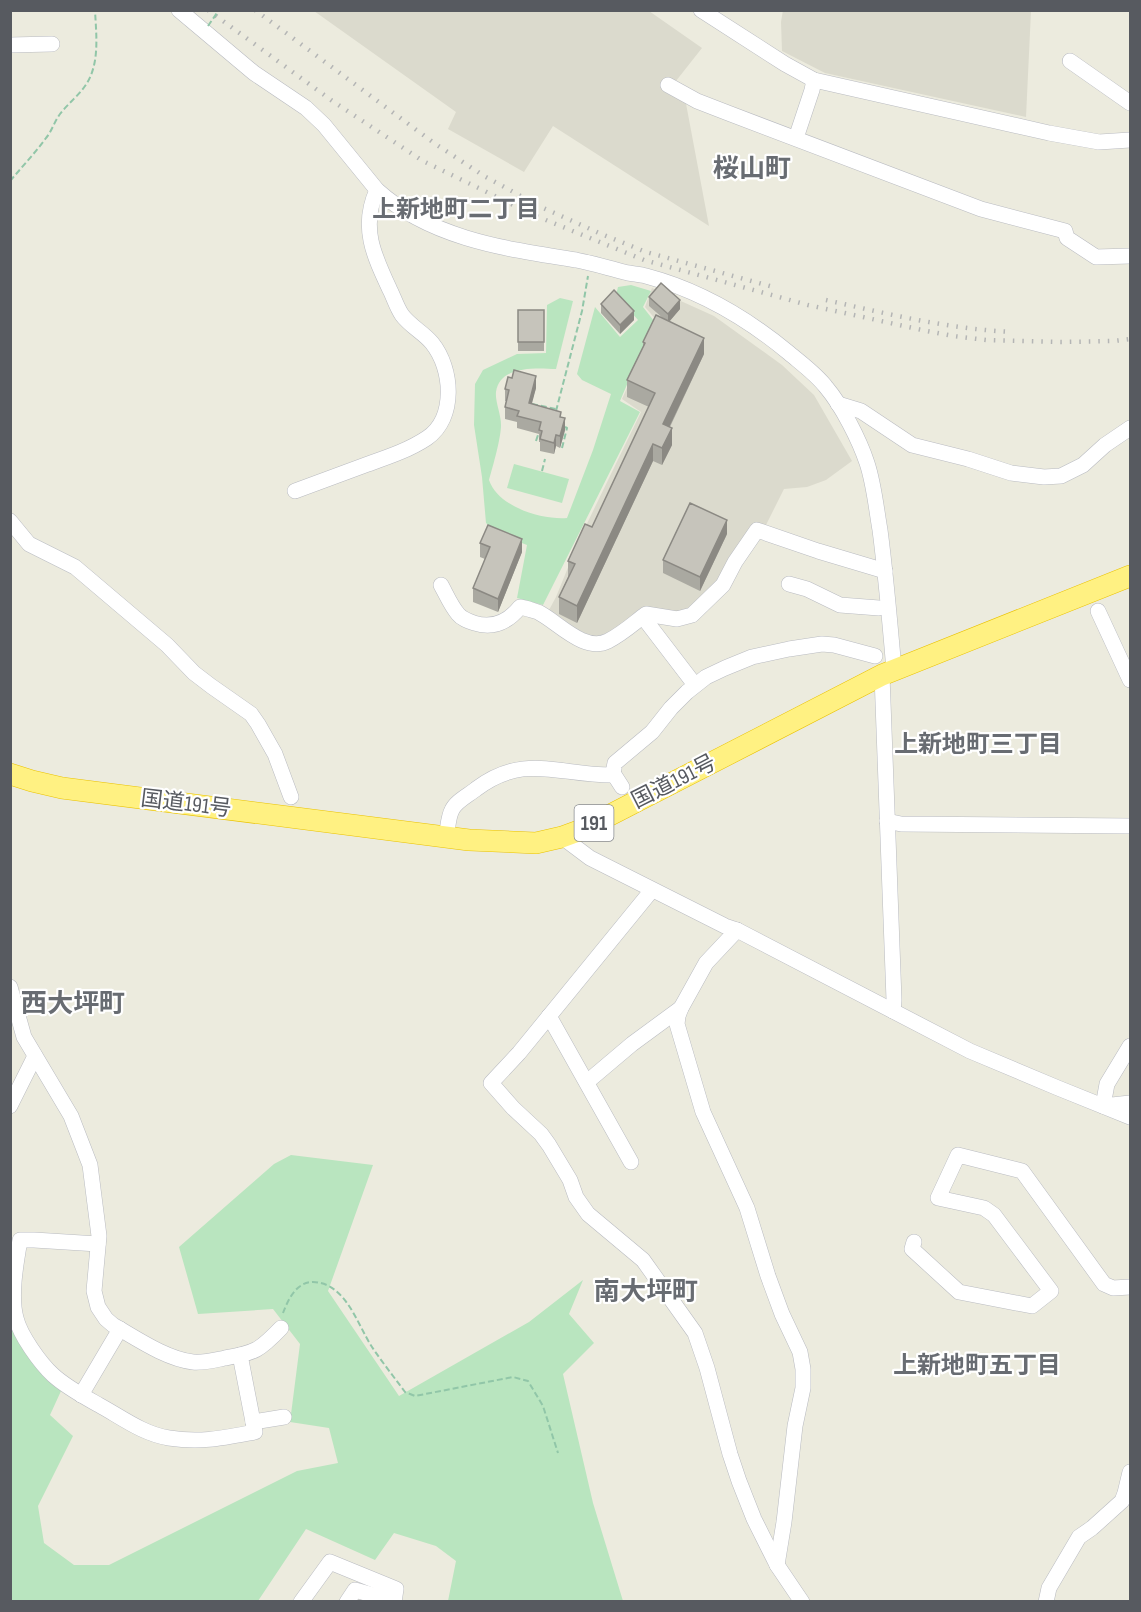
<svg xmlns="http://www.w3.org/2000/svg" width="1141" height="1612" viewBox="0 0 1141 1612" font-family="'Sofia Sans Condensed','Noto Sans JP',sans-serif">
<rect width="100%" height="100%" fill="#ecebde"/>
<g fill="#dbdacd">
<polygon points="783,10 1031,11 1026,117 825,73 782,51 781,22"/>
<polygon points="314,11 649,11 702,48 672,86 684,93 709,226 553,126 524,172 448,129 456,112"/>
<polygon points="652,288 714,316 782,365 814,395 852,461 826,480 807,487 784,489 766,525 752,524 720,580 683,613 625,626 594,638 575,629 549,610 556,597 580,538 641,412 622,399 657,321 645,307"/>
</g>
<g fill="#b9e5bf">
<path d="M631,285l20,6 -8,16 11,14 -34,80 20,11 -97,193 -26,-7 10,-53 -30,-12 -11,-10 -4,-46 -8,-52 1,-41 8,-14 34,-16 29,-1 1,-48 13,-7 13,3 -17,68c-19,-1 -56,-4 -60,23 -1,10 5,22 5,33 0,13 -8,41 -12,55 9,27 53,40 78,38l26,-68 18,-56 -29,-14 -5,-6 18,-67 25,30 18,-17 -22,-25 2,-8z"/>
<polygon points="514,464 569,479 562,503 507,488"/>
<polygon points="291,1155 373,1165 328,1291 399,1396 529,1322 583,1280 569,1314 594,1343 563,1374 593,1503 623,1601 448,1601 456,1561 436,1546 394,1533 375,1560 306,1529 258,1601 11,1601 11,1329 17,1332 39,1370 61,1391 50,1415 73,1436 38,1506 44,1543 74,1565 109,1565 297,1471 338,1463 329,1428 290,1422 300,1344 273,1309 198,1314 179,1247 274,1164"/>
</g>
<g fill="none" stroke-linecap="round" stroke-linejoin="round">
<g stroke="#b9bbc1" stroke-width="16">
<g id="minor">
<path d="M179,10l75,63 52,35 18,17 53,65c54,49 130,59 199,70 16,3 32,8 48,12 7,2 15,2 22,4 53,14 102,43 143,77 13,11 27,21 37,34 16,19 33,52 41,76 7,21 9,44 13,67 6,46 10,93 14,140"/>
<polyline points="701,10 785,64 814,80 1049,133 1099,142 1130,140"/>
<polyline points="10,45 52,44"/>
<polyline points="1070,61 1130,103"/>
<polyline points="668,85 697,101 728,113 981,209 1065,231 1067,238 1096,257 1130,256"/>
<polyline points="796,138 812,90 814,80"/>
<polyline points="838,404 861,411 912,445 968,459 1011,473 1044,477 1061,476 1083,465 1105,445 1130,428"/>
<path d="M295,491c24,-9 49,-18 73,-27 20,-7 41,-14 59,-26 29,-20 26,-69 5,-95 -8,-10 -22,-17 -30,-28 -5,-7 -8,-17 -12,-25 -16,-34 -30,-63 -13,-100"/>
<polyline points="10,521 29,544 75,567 167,645 194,673 211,686 251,714 258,724 275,754 291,797"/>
<polyline points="789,584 807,589 840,605 879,608"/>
<path d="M441,585c5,9 10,21 17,29 4,5 10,7 16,9 19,6 34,-1 46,-16 6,1 12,3 18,5 20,10 46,41 70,29 14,-7 26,-18 38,-27l31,5 15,-4 31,-30 12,-23 22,-32 61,21 67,20"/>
<polyline points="1098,611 1130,680"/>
<polyline points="643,617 695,685"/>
<polyline points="882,675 894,1000 893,1011"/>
<polyline points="622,787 613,773 615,763 652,732 671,708 687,692 706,677 725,668 752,657 789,649 822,644 834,645 875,656"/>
<polyline points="887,821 901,824 1130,826"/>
<path d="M446,837c2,-8 2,-20 6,-27 4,-9 17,-15 24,-21 49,-37 84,-13 138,-14"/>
<polyline points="562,837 590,858 725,926 737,930 970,1051 1058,1088 1130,1117"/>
<polyline points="652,890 519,1053 491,1083 513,1108 541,1134 549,1145 570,1180 576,1197 588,1214 643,1260 695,1333 707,1368 730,1454 739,1481 754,1519 777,1565 802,1602"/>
<polyline points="737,930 706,963 681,1008 678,1016 677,1024 703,1112 747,1208 768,1276 782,1314 800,1352 803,1369 803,1388 795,1426 784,1522 777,1565"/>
<path d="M10,987l14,50 47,79 19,49 9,71 -5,55 4,16 8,12 7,6c23,13 53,34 80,37 11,1 22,-2 32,-4 30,-5 35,-8 56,-30"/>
<polyline points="549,1016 631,1162"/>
<polyline points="1130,1046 1107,1084 1103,1106 1130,1103"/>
<polyline points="587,1082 632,1044 681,1008"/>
<polyline points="10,1106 35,1056"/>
<polyline points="914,1242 912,1249 959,1292 1032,1306 1051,1291 994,1215 984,1208 938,1198 958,1155 1022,1171 1104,1284 1113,1288 1130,1287"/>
<path d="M98,1244l-64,-4h-14c-4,23 -10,56 -4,78 4,17 24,45 37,57 13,12 30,21 46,30 22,12 44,29 70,33 32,5 54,0 86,-6l-15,-77"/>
<polyline points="81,1395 120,1329"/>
<polyline points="253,1422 284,1417"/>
<polyline points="301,1602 330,1562 396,1589 394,1602"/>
<polyline points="347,1602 355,1590 394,1601"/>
<polyline points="1046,1602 1049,1588 1079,1537 1092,1528 1122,1501 1125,1493 1130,1472"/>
</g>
</g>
<g stroke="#eac200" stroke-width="22">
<polyline id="highway" points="10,774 32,781 62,788 469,840 536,843 562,837 581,830 882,675 1130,576"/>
</g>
<g stroke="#91c6a8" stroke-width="2" stroke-dasharray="6 3" stroke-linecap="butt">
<path d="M10,181c12,-14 25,-28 36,-43 6,-7 8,-16 14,-24 10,-13 25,-23 31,-39 8,-20 5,-44 4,-65"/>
<polyline points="532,404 556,409"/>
<polyline points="556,411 582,311 588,276"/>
<polyline points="536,441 539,432"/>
<polyline points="562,448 567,428 565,427"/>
<polyline points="542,471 545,459"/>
<path d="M283,1313c5,-13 13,-31 30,-31 33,1 44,42 59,65 10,15 22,30 33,45l10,4 98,-19 15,4 15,25 15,47"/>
</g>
<use href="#minor" stroke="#fff" stroke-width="15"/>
<use href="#highway" stroke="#fff182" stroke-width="21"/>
<g stroke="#b4b5b5" stroke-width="4.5" stroke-dasharray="1.5 8" stroke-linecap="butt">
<polyline points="208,10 331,100 423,161 536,216 644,260 808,305 922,330 953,336 986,340 1061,342 1114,341 1130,339"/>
<polyline points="255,10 434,143 484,176 541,207 599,233 646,252 777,288"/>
<path d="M826,300c62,14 123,29 186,32"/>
</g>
<polyline stroke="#91c6a8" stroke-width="2" stroke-dasharray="6 3" stroke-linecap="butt" points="208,26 219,10"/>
</g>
<g fill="#aaa9a1">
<polygon points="649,297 680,309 669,322 704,354 670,427 672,445 662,465 653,461 577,623 559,614 559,597 568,577 568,561 592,527 649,407 627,397 627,380 643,347 643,342 664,319 649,306"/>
<polygon points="601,304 634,320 620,334 601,313"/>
<rect x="518" y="310" width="26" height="41"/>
<polygon points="512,378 536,388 531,404 561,417 565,430 560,448 556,446 554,454 540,451 540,442 539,442 539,434 517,428 517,422 505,419 505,407 506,401 505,401 505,389"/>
<polygon points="727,534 700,591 663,573 663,560"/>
<polygon points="480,543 522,552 498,612 473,602 473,588 485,559 480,557"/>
</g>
<g fill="#8b8983">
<polygon points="680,300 680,309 668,323 668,314"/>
<polygon points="634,311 634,320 620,334 620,325"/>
<polygon points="704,338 704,354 663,440 663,424"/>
<polygon points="536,376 536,388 529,415 529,403"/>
<polygon points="565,418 565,430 560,448 560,436"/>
<polygon points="672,428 672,445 662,465 662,448"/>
<polygon points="556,435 556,446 554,454 554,443"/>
<polygon points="653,444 653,461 577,623 577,606"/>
<polygon points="727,520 727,534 700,591 700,577"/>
<polygon points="522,539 522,552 498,612 498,599"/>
</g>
<g fill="#c6c4bb" stroke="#8b8983" stroke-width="1.5">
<polygon points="661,283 680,300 668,314 649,297"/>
<polygon points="614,290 634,311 620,325 601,304"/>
<rect x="518" y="310" width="26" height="32"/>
<polygon points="656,315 704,338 663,424 672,428 662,448 653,444 577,606 559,597 575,564 568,561 585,524 592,527 655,393 627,380 645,343 643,342"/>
<polygon points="514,370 536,376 529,403 561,412 560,417 565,418 560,436 556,435 554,443 540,439 542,431 539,430 541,422 517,416 519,411 505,407 509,390 505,389 508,377 512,378"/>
<polygon points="690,503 727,520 700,577 663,560"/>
<polygon points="488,525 522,539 498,599 473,588 490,547 480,543"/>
</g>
<g text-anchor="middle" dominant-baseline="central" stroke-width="4.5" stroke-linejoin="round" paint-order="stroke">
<rect fill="#fff" stroke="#898c90" stroke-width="1.5" x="574.5" y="805" width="39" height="36" rx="4.5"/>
<g font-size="21" font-weight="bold" fill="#575a60">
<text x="594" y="823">191</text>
</g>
<g font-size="22" fill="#575a60" stroke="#fff">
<text transform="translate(674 782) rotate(-27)">国道191号</text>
<text transform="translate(186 804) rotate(7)">国道191号</text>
</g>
<g font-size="24" font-weight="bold" fill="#686c72" stroke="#fff">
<text x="456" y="209">上新地町二丁目</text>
<text x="978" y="744">上新地町三丁目</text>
<text x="977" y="1365">上新地町五丁目</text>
</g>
<g font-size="26" font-weight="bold" fill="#686c72" stroke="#fff">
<text x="752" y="169">桜山町</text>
<text x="73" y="1004">西大坪町</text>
<text x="646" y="1292">南大坪町</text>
</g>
</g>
<rect width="1141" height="1612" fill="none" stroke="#575a60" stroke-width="24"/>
</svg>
